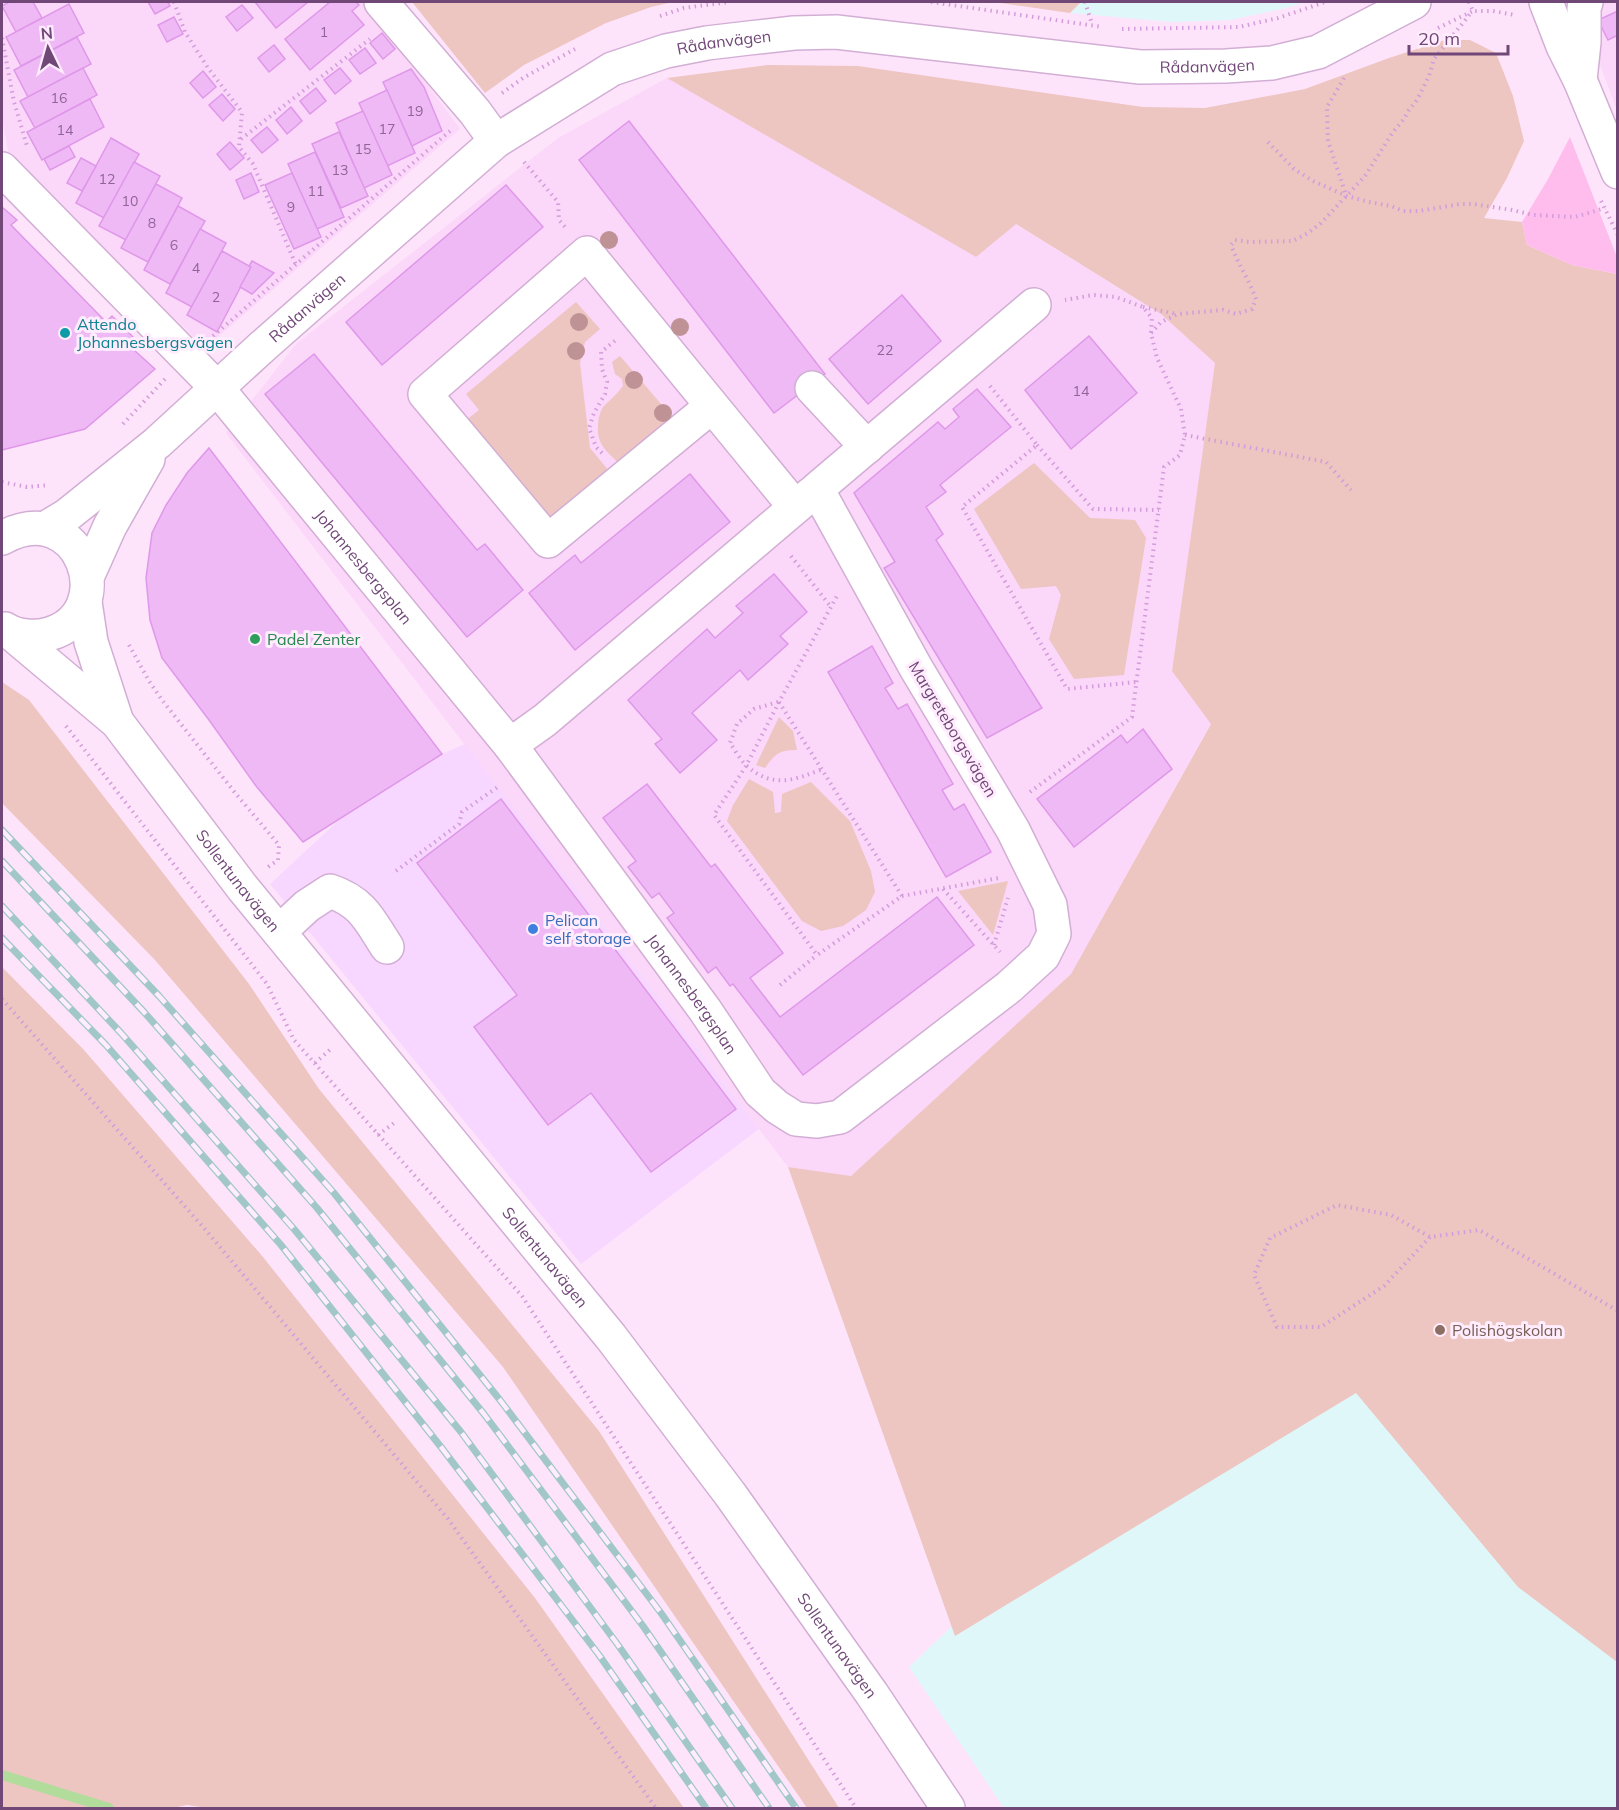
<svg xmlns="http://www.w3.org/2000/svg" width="1619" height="1810" viewBox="0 0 1619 1810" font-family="Mulish,sans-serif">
<rect width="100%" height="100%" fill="#fee4fb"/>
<g fill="#fbd7f9">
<polygon points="2,2 367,2 460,129 205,348 10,160 2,119"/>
<polygon points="1601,2 1617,2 1617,110 1597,57"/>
<polygon points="667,78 976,257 1015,224 1161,314 1215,363 1172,671 1211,723 1071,974 851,1176 788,1167 226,433 296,344 558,138"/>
</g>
<polygon fill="#f7d7ff" points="465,744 759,1129 581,1264 270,884 340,819 442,754"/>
<g fill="#e0f7fa">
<polygon points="1081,2 1305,2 1286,8 1230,20 1172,22 1070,13"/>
<polygon points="1617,994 1617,1808 1004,1808 909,1667"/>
</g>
<g fill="#edc5c1">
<polygon points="412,2 673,2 651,7 606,23 524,65 485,93"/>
<polygon points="993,2 1081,2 1070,13"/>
<polygon points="1445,40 1470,40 1496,53 1513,96 1524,141 1507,178 1484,218 1522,222 1527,245 1572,265 1617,274 1617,1662 1518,1587 1356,1393 955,1636 788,1167 851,1176 1071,974 1211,724 1172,671 1215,363 1161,314 1016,224 976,257 667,78 768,65 858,66 1143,107 1205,108 1305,89 1389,58"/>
<polygon points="576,302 600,329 585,342 580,363 590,448 614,477 548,532 459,426 479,410 466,394"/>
<path d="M620,356l58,68 -54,44c-13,-13 -28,-22 -26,-42 0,-7 2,-14 5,-19 7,-7 14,-13 20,-21l-1,-7 -7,-5 -3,-12z"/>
<polygon points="1034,463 1090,518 1135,520 1146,538 1124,675 1074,679 1049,639 1061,595 1056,586 1021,589 974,509"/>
<polygon points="2,682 29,700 249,984 319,1089 599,1431 839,1808 807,1808 503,1367 155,960 2,803"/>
<path d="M779,717l14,14 4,19c-18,0 -22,4 -32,18l-9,-3z"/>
<polygon points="749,779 773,792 775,813 781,812 782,794 811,782 850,821 871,871 875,892 866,910 843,926 821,931 802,921 727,821 733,805"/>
<polygon points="1008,881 993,935 958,891"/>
<polygon points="2,967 84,1050 263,1257 535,1598 684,1808 207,1808 187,1805 173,1808 2,1808"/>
</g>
<polygon fill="#ffbded" points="1570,137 1617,257 1617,274 1572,265 1527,245 1522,222 1548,179"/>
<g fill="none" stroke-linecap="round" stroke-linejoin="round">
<polyline stroke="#b2dc9c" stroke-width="10" points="2,1775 109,1808"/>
</g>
<g fill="#efb9f5" stroke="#df98e9" stroke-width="1.5">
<polygon points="9,2 33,2 42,18 16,32 2,6"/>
<polygon points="148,2 168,2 170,6 155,14"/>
<polygon points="255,2 308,2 276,28"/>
<polygon points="330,2 356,2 359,5 352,11 364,25 310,70 285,39"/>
<polygon points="69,4 84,33 21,66 6,37"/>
<polygon points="242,5 253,18 237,31 226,17"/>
<polygon points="1618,11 1618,35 1608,40 1598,20"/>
<polygon points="174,17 183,34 167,42 158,25"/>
<polygon points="382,33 395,49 383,59 370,43"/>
<polygon points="77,37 91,64 28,97 14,70"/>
<polygon points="274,45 285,59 269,72 258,58"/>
<polygon points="365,48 376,63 360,74 349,60"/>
<polygon points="83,68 97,95 35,128 20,101"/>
<polygon points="340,68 351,81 335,94 324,80"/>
<polygon points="411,69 424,87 442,131 412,146 383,82"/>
<polygon points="203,71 216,87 203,98 190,83"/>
<polygon points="316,88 326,101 310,114 300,101"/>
<polygon points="387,90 415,153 387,166 359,103"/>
<polygon points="222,94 235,109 223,121 209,105"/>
<polygon points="90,99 104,127 42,160 27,132"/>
<polygon points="291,107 302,121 287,134 276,120"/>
<polygon points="363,111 392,175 364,188 336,123"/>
<polygon points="629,121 825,374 774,413 579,160"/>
<polygon points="267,127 278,140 262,153 251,140"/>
<polygon points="339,132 368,196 341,208 312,144"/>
<polygon points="111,138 139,154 104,218 76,203"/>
<polygon points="230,142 244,158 230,170 217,154"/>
<polygon points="69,146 75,157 50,170 44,159"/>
<polygon points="315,152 344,217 317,229 288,164"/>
<polygon points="81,158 96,166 82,191 67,183"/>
<polygon points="134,162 160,176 126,240 99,226"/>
<polygon points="251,173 259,192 244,199 236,180"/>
<polygon points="292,173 321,237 294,249 265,185"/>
<polygon points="156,184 182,198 148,262 121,248"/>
<polygon points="506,185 543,227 382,365 346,322"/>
<polygon points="178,206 205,221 170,284 144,270"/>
<polygon points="2,207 17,220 11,225 106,322 112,316 140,344 134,350 155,369 85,429 2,450"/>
<polygon points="200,229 226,243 192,307 166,293"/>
<polygon points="222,251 251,267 217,332 187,315"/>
<polygon points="252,261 274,273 252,294 240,287 251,267 249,266"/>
<polygon points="902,295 941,341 868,404 829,359"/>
<polygon points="1089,336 1137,393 1071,449 1025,390"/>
<polygon points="314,354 477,550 485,544 523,590 467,637 265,394"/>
<polygon points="977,389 1011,427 940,485 946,492 926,507 943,534 936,540 1042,708 987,738 884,568 895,562 854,493 938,422 945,429 959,417 953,409"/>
<polygon points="209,448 442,754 303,842 256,786 209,720 162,658 150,620 146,578 152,533 166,505 187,473"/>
<polygon points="690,474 730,522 575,650 529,593 575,555 581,563"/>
<polygon points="774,574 807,612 780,636 788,644 748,680 740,670 692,713 717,740 680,773 655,744 662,739 628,700 707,629 715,638 743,613 736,606"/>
<polygon points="872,646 893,683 885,688 898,709 907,704 953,784 942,790 954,810 964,804 991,852 946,877 828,672"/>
<polygon points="1143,729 1172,769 1074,847 1037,799 1121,735 1127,743"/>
<polygon points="647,784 711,867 715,864 783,953 750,978 780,1017 937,897 974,945 803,1075 733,984 730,986 716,967 708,973 704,967 667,918 674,913 659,893 652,898 628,867 636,861 603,818"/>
<polygon points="501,799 736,1109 651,1172 591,1093 548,1125 474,1027 517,995 417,863"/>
</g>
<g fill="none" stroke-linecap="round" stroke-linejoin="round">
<g stroke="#d2aed5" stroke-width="36">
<g id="minor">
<polyline points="381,2 475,112 496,141"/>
<polyline points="1546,2 1563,46 1580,80 1618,172"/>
<polyline points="1580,80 1584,42 1584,8 1586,2"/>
<path id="s1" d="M2,169l215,219 293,357 195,265 55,82 17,15 19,12 21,2 23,-4 169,-130 34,-31 11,-22 -4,-29 -37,-75 -97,-162 -99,-179 217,-184"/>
<polyline points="812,388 867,447"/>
<polyline points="712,406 548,541 425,394 587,253 795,507"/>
<path id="s2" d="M46,528l20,-12 91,-73 106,-97 233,-205 116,-72 54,-18 41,-8 42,-5 45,-5 42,-1 304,35 86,-1 46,-3 46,-11 96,-50"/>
<path d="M2,538c79,-44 120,75 47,96 -13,4 -32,3 -44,-5"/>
<polyline points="88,575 110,526 148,459"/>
<polyline points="85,602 91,642 117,722"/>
<path id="s3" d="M11,633l106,89 125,165 369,450 119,157 142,200 76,114"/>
<polyline points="510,745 545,720 811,494"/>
<path d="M279,932l28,-26 23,-15c33,11 40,30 57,56"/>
</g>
</g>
<g stroke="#d39cdb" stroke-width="4" stroke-dasharray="1.5 4.5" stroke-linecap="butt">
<polyline points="174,2 185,32 208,68 242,112 239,147 253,164 296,265"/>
<polyline points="931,2 1103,27"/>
<polyline points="1085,2 1092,24"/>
<polyline points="1469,2 1473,11 1493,11 1515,15"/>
<polyline points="660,16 684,8 729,2"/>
<polyline points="1438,28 1473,11"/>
<polyline points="1122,29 1239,27 1278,18 1325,2"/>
<polyline points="2,38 14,102 27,146"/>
<polyline points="1344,78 1327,107 1328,141 1346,195"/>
<polyline points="502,93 523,78 575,49"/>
<polyline points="241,139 370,39"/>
<polyline points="1268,142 1294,169 1313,181 1347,196 1369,202 1391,206 1403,211 1419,211 1460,204 1473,204 1512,210 1533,215 1575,217 1605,208"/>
<polyline points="524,162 558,202 559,220 565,227"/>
<polyline points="1601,201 1618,235"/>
<polyline points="1143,307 1177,314"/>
<path d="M1151,333l10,-11 17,-8 45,-4 13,4 16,-5 4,-10c-7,-19 -18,-35 -25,-54l4,-5 16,2 42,-1 15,-8 13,-10 44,-47 28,-44 11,-13 5,-9 8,-10 12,-24 5,-17 36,-45"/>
<polyline points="213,336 450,131"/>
<polyline points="990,386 1037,445 962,507 1067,689 1136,682"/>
<polyline points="123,424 165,379"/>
<polyline points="1185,435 1326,462 1351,490"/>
<polyline points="1037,445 1093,509 1159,510"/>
<polyline points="602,453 596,447 589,428 594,413 605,394 607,382 602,369 601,352 617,339"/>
<polyline points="2,482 27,487 49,485"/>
<polyline points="791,556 831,607"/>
<polyline points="129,645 149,681 162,700 236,794 279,845 278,860 268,867"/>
<path d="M778,702l-24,7 -17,15 -7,19c5,7 10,17 17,23 26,23 47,14 76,3"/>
<polyline points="779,702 746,766 714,815 817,955 902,896 779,702 837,596"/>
<polyline points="66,726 267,984 294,1040 522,1296 856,1808"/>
<polyline points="1030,792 1132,717 1164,467 1180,455 1185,435 1181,409 1157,358 1151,333 1152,318 1143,307 1116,297 1093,295 1065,300"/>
<polyline points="396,871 459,824 462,812 499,786"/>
<polyline points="943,889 1000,952"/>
<polyline points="902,896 999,878"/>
<polyline points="994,945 1008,898"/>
<polyline points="780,985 817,955"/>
<polyline points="2,999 204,1228 448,1519 656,1808"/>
<polyline points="315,1063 332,1048"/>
<polyline points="378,1135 394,1123"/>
<polyline points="1430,1237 1384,1286 1321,1327 1277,1327 1254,1275 1270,1238 1337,1205 1391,1215 1430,1237 1479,1230 1618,1311"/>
</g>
<use href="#minor" stroke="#fff" stroke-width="33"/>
<g stroke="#a1c7c9" stroke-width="7">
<g id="rail">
<polyline points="2,830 159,996 334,1193 500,1400 661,1613 796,1808"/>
<polyline points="2,861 144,1012 317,1208 484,1414 643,1626 769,1808"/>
<polyline points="2,906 121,1033 294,1229 461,1432 618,1645 732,1808"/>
<polyline points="2,938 106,1045 281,1245 441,1447 599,1655 706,1808"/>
</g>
</g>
<use href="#rail" stroke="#ffecfd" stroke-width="4.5" stroke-dasharray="14" stroke-linecap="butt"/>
</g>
<g fill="#bf9396">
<circle cx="609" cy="240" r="9"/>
<circle cx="579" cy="322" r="9"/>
<circle cx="680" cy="327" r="9"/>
<circle cx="576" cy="351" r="9"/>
<circle cx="634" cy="380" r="9"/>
<circle cx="663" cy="413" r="9"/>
</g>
<circle fill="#0f9aa8" stroke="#ffecfd" stroke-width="2" cx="65" cy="333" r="6"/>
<circle fill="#2e9e5b" stroke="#ffecfd" stroke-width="2" cx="255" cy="639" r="6"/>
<circle fill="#3f7fe0" stroke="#ffecfd" stroke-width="2" cx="533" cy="929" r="6"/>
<circle fill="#8d6e63" stroke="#ffecfd" stroke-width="2" cx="1440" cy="1330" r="6"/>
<g text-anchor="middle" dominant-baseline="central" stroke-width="6" stroke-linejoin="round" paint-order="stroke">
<g font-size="14" fill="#906497">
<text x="324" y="32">1</text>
<text x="59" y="98">16</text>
<text x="415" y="111">19</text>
<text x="387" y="129">17</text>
<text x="65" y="130">14</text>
<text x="363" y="149">15</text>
<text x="340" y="170">13</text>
<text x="107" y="179">12</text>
<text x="316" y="191">11</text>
<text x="130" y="201">10</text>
<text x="291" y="207">9</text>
<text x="152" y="223">8</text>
<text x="174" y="245">6</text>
<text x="196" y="268">4</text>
<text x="216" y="297">2</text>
<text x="885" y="350">22</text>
<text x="1081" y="391">14</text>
</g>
<g font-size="16" fill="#714778" stroke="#ffecfd">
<text stroke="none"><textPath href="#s2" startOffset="846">Rådanvägen</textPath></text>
<text stroke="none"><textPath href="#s2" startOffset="1332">Rådanvägen</textPath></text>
<text stroke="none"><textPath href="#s2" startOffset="342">Rådanvägen</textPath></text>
<text stroke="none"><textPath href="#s1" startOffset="538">Johannesbergsplan</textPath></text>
<text transform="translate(953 729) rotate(59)">Margreteborgsvägen</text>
<text stroke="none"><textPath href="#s3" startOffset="338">Sollentunavägen</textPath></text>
<text stroke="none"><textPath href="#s1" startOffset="1077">Johannesbergsplan</textPath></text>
<text stroke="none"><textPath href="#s3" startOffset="824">Sollentunavägen</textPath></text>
<text stroke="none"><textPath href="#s3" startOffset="1310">Sollentunavägen</textPath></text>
</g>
<g font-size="16" fill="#0d838f" stroke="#ffecfd" text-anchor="start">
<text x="77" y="324">Attendo<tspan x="77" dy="18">Johannesbergsvägen</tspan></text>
</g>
<g font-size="16" fill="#27864d" stroke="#ffecfd" text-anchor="start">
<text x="267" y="639">Padel Zenter</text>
</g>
<g font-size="16" fill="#366cbe" stroke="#ffecfd" text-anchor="start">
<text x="545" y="920">Pelican<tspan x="545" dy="18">self storage</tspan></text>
</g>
<g font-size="16" fill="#785e54" stroke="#ffecfd" text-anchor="start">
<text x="1452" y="1330">Polishögskolan</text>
</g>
</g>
<rect width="1619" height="1810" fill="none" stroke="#714778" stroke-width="6"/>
<g transform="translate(48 48) rotate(355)" stroke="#ffecfd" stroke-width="4.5" paint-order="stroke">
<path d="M0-4.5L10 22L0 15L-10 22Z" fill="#714778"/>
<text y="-9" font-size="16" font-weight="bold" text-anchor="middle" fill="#714778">N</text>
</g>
<path d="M1409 45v9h99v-9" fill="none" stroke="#714778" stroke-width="3"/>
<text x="1418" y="45" font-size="18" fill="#714778" stroke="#ffecfd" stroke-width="4.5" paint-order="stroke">20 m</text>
</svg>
